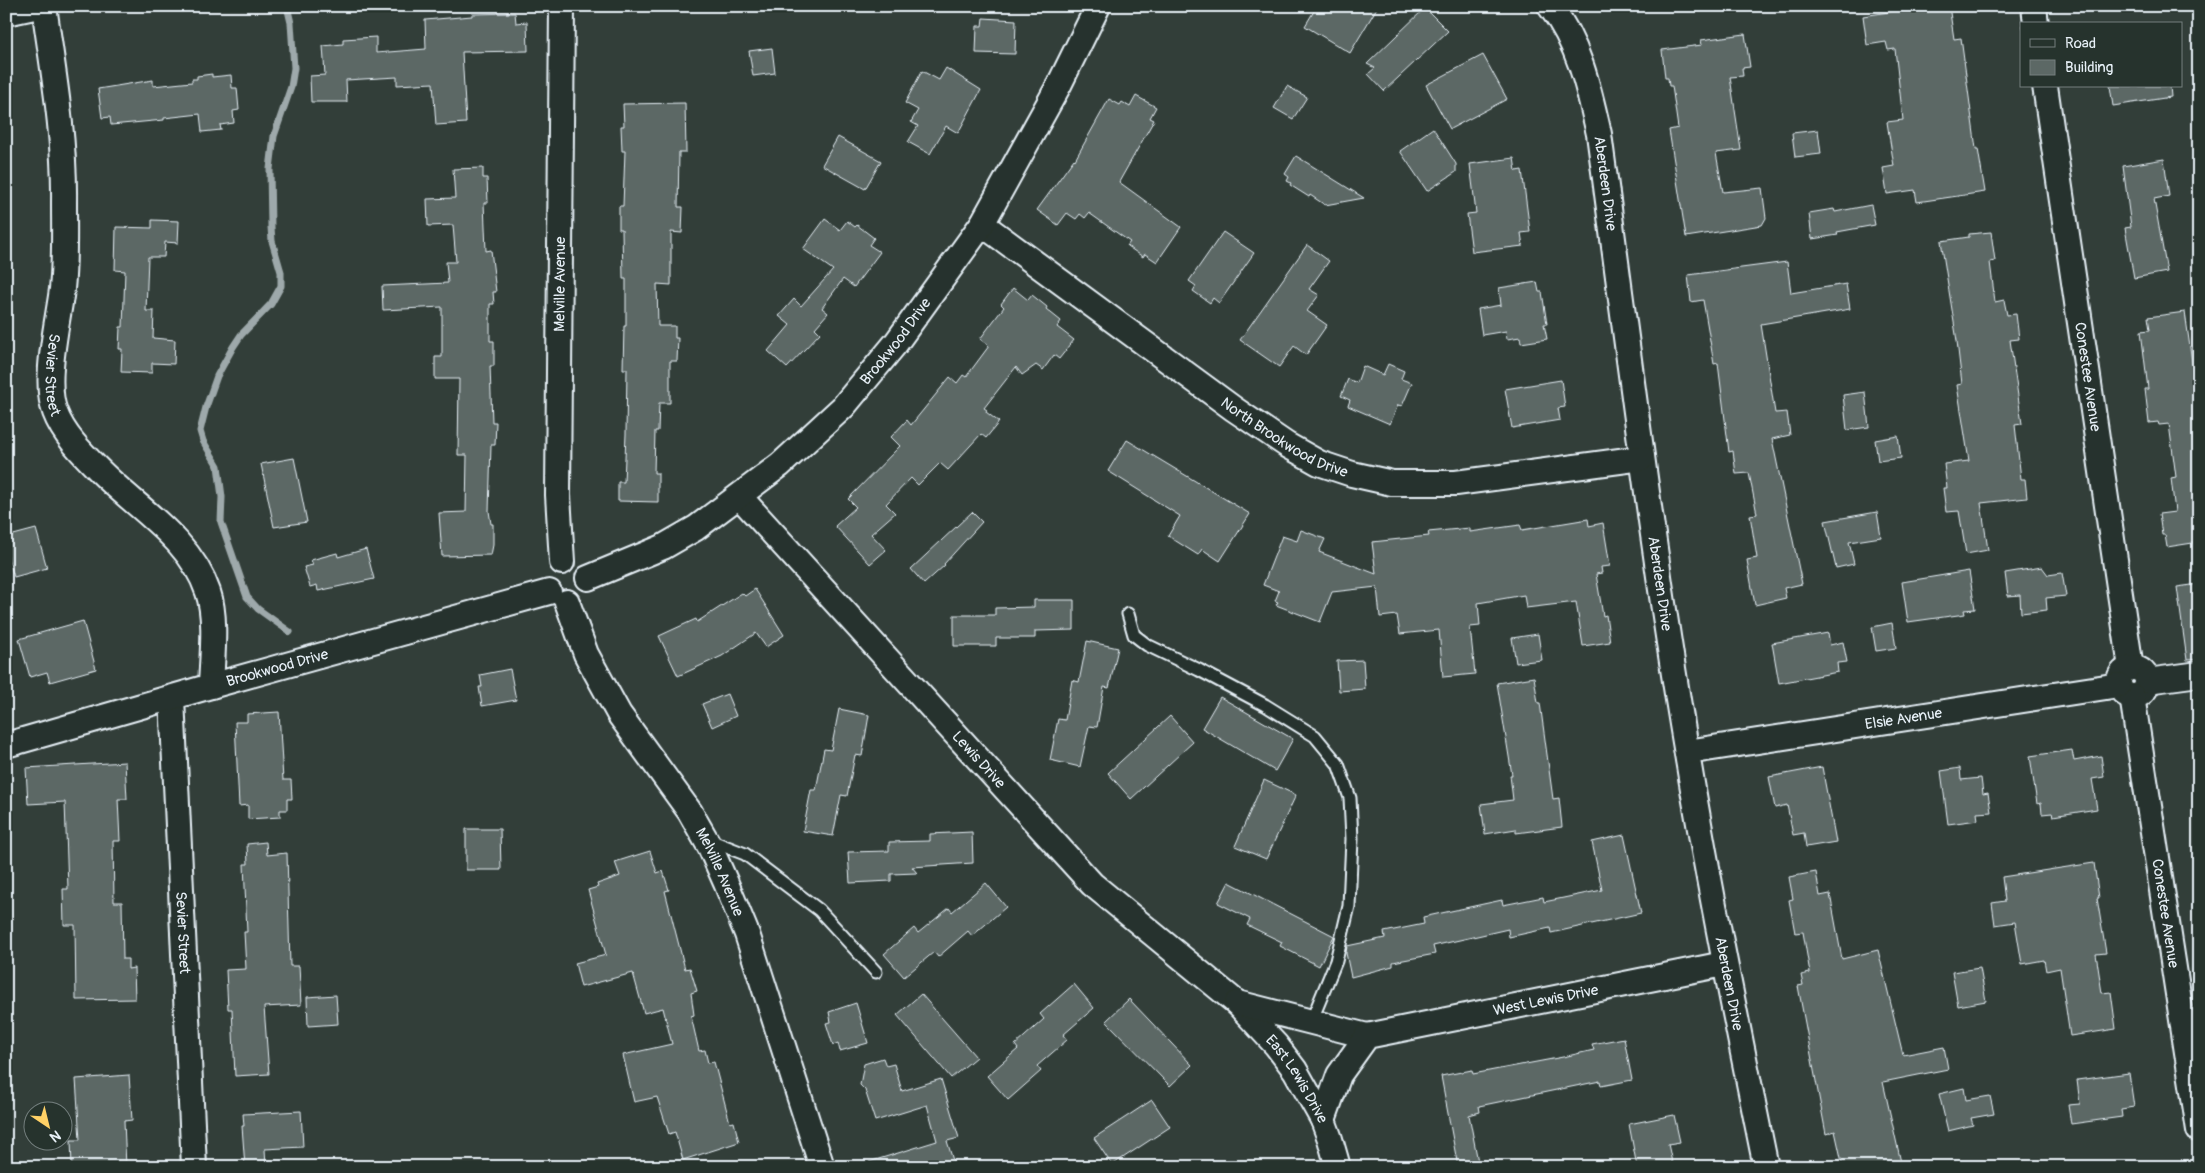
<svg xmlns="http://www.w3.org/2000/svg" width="2205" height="1173" viewBox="0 0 2205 1173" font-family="Pangolin,sans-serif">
<rect width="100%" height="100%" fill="#323e39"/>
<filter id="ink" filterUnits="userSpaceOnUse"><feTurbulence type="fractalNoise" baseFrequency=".02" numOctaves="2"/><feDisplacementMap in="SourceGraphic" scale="10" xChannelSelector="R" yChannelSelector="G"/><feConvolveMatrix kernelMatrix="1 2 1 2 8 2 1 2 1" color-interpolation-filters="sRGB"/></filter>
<g filter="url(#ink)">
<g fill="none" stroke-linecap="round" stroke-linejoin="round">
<polyline stroke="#9ea9ab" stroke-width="7" points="287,6 291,23 294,68 291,87 274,136 270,169 271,227 272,241 281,272 281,286 271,304 241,335 233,347 217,376 206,407 200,431 203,441 218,466 222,497 221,522 247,597 258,609 290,632"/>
</g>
<g fill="#5c6865" stroke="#e8f1f8">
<polygon points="1317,6 1378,6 1350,53 1305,26"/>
<polygon points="1908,6 1949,6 1954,39 1961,38 1976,149 1978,149 1985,192 1917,202 1915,190 1887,194 1883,168 1894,166 1887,122 1903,120 1895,49 1888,50 1886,42 1867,45 1863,16 1908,9"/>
<polygon points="1425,8 1448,31 1384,91 1368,74 1375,68 1367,64"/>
<polygon points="515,13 516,23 527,22 528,51 462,52 466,123 436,125 433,83 397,85 397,77 346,80 347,102 311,102 310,76 325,75 323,46 343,44 343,39 376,37 376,53 426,49 425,20 472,16 472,14"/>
<polygon points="983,18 1016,20 1015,54 976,53 977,26 982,26"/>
<polygon points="1745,34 1750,67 1742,68 1743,76 1730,77 1741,150 1716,153 1723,192 1762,188 1766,218 1762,225 1686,237 1669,130 1678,128 1672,86 1669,86 1668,78 1665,78 1662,50 1702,45 1701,40"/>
<polygon points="772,48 775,73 753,76 749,51"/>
<polygon points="1483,55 1507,99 1450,129 1426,85"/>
<polygon points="946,68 981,90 958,133 946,126 930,154 908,142 918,126 911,122 918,110 905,103 922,71 939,80"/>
<polygon points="212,74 212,77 231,75 232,88 237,88 239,110 233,111 234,123 220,125 221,130 202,132 200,114 164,118 164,120 111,125 110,117 102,118 98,89 153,80 153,86 192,82 192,79 197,79 197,76"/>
<polygon points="1287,86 1307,97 1293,119 1274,108"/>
<polygon points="2110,86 2170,86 2171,97 2113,106"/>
<polygon points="1136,96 1156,107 1150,118 1154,120 1119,182 1181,227 1157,262 1145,254 1143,257 1127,246 1130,242 1089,213 1085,218 1080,214 1076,219 1067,213 1058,225 1037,210 1074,159 1075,160 1109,99 1120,105 1122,102 1130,107"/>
<polygon points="685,103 686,152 679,152 678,207 683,207 682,233 671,232 671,285 657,284 658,326 675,326 675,338 678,338 677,361 670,361 670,403 659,403 658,431 655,431 654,473 658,473 658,502 618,501 618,482 624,482 626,434 627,369 623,369 624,326 626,326 626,279 623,279 622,229 619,229 619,206 623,206 625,151 622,151 621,126 624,126 623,104"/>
<polygon points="1433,128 1456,164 1456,172 1427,191 1400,151"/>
<polygon points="1818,130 1821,154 1795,157 1792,133"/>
<polygon points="838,137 881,161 865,189 822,165"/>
<polygon points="1296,156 1364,198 1325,205 1310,195 1309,197 1290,185 1291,183 1287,181 1289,177 1285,174"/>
<polygon points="1514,158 1516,171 1522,170 1530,232 1521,233 1523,246 1472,252 1467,214 1476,213 1470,164"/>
<polygon points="2164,159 2169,196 2154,199 2167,272 2134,278 2125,228 2131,227 2123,166"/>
<polygon points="483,168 483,178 487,178 488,203 484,203 486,251 491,250 496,292 493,292 494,304 490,304 490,341 494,341 494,366 490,366 492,422 496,422 495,445 491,445 489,511 491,524 493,524 493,545 491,555 442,556 439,513 466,512 467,455 458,455 459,379 435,379 435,357 442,357 442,307 383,310 382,286 448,283 446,262 456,262 453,225 428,226 427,199 455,198 453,169"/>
<polygon points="1871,205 1875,225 1837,232 1838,235 1812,239 1809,213 1834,209 1835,212"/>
<polygon points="825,219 840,230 847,221 855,227 857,225 874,238 869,245 880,252 854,287 843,279 822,308 828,313 815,328 820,333 787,368 768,351 790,325 779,316 794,299 801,306 833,270 803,249"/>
<polygon points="152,220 179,221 178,243 165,242 164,257 148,257 146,311 154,311 153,338 175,340 174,364 152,363 152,373 121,372 122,349 119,349 120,327 123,327 125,271 115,270 116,227 152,228"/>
<polygon points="1223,232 1254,253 1219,303 1213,298 1210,303 1193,291 1196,286 1189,281"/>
<polygon points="1991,232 1995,261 1990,262 1995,302 2004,300 2007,315 2016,314 2019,339 2010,340 2022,424 2015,425 2021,479 2025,479 2027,498 1981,503 1988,550 1966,554 1959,511 1946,512 1943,488 1947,488 1944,464 1969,461 1957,385 1962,384 1957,341 1941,241 1969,237 1969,234"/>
<polygon points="1307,245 1329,261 1309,289 1319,295 1307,311 1327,325 1306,355 1294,346 1279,367 1240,340"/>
<polygon points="1787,262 1791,293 1846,284 1850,309 1761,324 1775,413 1787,412 1790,435 1772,439 1802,584 1784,588 1786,598 1755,605 1747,560 1757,558 1750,515 1757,514 1749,473 1736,474 1733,451 1729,452 1718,363 1714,364 1703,300 1691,302 1688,275"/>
<polygon points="1537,282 1539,292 1542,292 1547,324 1544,324 1547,339 1521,343 1520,337 1507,339 1506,331 1482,335 1478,309 1501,305 1499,288"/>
<polygon points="1013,288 1028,300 1032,295 1047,307 1046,309 1061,321 1057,327 1074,340 1059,359 1054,355 1043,370 1036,365 1022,375 1016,367 984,408 987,410 986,412 999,422 986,438 981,434 948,470 940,463 918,485 911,478 886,504 895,513 871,534 886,550 870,564 835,526 856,507 848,499 900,446 891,437 907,420 911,425 950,377 957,383 963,375 966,377 989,346 980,339 1004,307 1001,304"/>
<polygon points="2185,312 2195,383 2199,382 2199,542 2167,547 2165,535 2162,535 2159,514 2175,512 2171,478 2176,477 2169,424 2159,425 2158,422 2149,423 2145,389 2148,389 2141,331 2150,330 2148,317"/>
<polygon points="1388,364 1404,371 1401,379 1412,383 1402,406 1398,405 1390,424 1348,406 1350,400 1341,396 1348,379 1357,383 1363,366 1383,375"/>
<polygon points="1561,380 1565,407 1558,408 1560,420 1512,428 1505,389"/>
<polygon points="1865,392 1869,427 1847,430 1843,395"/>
<polygon points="1898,436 1901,458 1878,461 1875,440"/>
<polygon points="1127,440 1250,514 1220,561 1202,549 1198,555 1168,536 1180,516 1108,471"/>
<polygon points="294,458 307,522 274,527 261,464"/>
<polygon points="972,512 982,522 944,564 945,565 924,584 911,569"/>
<polygon points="1877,512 1881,537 1849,542 1854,564 1836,568 1825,521"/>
<polygon points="1588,519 1589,526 1603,523 1610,566 1601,567 1602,573 1596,574 1603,616 1606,615 1610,642 1583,646 1576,602 1526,608 1524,595 1478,603 1480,626 1470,627 1475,674 1443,677 1439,630 1400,634 1397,615 1380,617 1377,587 1332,592 1320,622 1276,605 1278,602 1275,601 1279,591 1263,585 1282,536 1297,541 1301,530 1325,539 1319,552 1376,574 1372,542 1429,536 1428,532 1470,528 1470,532 1520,525 1522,530"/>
<polygon points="36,529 47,568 14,577 6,551 6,537"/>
<polygon points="366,549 374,579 318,591 317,585 310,587 304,567 313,565 311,560 337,553 338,557"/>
<polygon points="2042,567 2048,575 2062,573 2066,596 2046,598 2047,610 2021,613 2020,595 2008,596 2005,573"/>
<polygon points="1969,571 1975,609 1964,610 1965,614 1908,622 1902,582"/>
<polygon points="2199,584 2199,659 2187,660 2177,587"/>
<polygon points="755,589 784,635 766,647 756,633 722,656 678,676 659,636 696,619 697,622 742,593 745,596"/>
<polygon points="1034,600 1074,600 1074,630 1035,631 1035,638 996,638 996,646 954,646 954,615 995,615 995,608 1034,607"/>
<polygon points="83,621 96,669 50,682 47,672 30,677 19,639"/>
<polygon points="1892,623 1896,648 1876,651 1872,627"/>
<polygon points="1828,633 1830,645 1843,642 1847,662 1837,663 1838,672 1779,683 1772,643"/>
<polygon points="1538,634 1542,660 1516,663 1512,638"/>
<polygon points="1087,641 1118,648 1109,688 1104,687 1097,727 1089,726 1080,767 1050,760 1058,719 1065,720 1072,680 1079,682"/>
<polygon points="1363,660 1365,689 1339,691 1337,661"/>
<polygon points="510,669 516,700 482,706 479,687 482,687 480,675"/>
<polygon points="1534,677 1538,703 1540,703 1553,799 1559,798 1562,827 1516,833 1516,829 1485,834 1481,804 1513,800 1510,775 1512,775 1497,683"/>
<polygon points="727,694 736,716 712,727 702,704"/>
<polygon points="1220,697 1293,739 1275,771 1202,728"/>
<polygon points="839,709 869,715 862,756 855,755 847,796 841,795 833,836 803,831 811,790 816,790 824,749 831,750"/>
<polygon points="279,712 283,780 291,780 292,799 287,799 287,810 280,810 280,817 248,819 248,805 239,806 235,722 247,722 247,714"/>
<polygon points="1170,716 1193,742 1131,799 1108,773"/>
<polygon points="2072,750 2074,761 2101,756 2104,777 2092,779 2097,809 2053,816 2052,813 2042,814 2041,803 2037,804 2030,756"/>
<polygon points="125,762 127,799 118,799 120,841 113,841 114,902 122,902 123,959 128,959 128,969 134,968 135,999 76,1000 75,925 64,925 63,889 68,889 65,802 28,804 26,768"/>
<polygon points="1822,767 1836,842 1806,847 1804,833 1793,835 1787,805 1775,808 1769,777"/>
<polygon points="1960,768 1961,780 1981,778 1983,794 1988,793 1991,812 1977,813 1978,820 1948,824 1941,771"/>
<polygon points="1264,780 1296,795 1266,859 1235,846"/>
<polygon points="466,829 500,829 501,870 466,870"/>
<polygon points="972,832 973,863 912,867 917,873 891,874 891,881 850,883 848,852 889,851 889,842 930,841 930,834"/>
<polygon points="1624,835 1641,913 1551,933 1550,928 1509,937 1508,929 1433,946 1435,954 1393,962 1393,966 1351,977 1346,953 1347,946 1385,938 1384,932 1424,924 1423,917 1502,900 1503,905 1543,897 1544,902 1602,890 1592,842"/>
<polygon points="266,842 267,855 287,853 290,966 299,966 301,1005 264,1007 269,1074 235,1076 232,1009 228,1009 226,970 246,969 244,932 247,932 244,864 248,864 247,844"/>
<polygon points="650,851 657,873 663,871 669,890 665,891 685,969 690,968 697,991 691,993 694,1015 691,1016 699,1051 705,1050 708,1063 714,1062 730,1123 734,1122 739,1142 683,1160 675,1132 669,1134 657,1097 634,1102 623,1055 672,1044 663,1008 644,1013 633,973 581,987 575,963 606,955 588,890 598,887 597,884 620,876 615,862"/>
<polygon points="2094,863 2099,898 2097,898 2106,953 2096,954 2102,993 2111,992 2116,1029 2070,1036 2060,968 2046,971 2044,960 2022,964 2015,922 1995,925 1992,903 2005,901 2002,877"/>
<polygon points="1816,872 1820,896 1830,894 1842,959 1878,950 1903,1055 1944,1047 1948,1069 1883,1082 1902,1167 1843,1167 1835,1131 1826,1134 1798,986 1803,985 1801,975 1810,973 1803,932 1795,933 1789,900 1793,899 1789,877"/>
<polygon points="1229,882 1334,936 1319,966 1280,946 1282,942 1247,925 1250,919 1218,903"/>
<polygon points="986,883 1006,907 972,936 968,931 938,957 934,952 904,977 884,954 914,928 918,933 949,908 952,912"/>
<polygon points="1980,968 1986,1001 1958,1006 1952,972"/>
<polygon points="1074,984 1094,1008 1063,1035 1067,1040 1037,1066 1041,1071 1008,1100 987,1076 1018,1049 1015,1045 1044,1019 1040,1014"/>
<polygon points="921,994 976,1057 951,1078 897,1015"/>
<polygon points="336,995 338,1024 308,1026 307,997"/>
<polygon points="1129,999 1192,1065 1170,1086 1106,1021"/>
<polygon points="856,1003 868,1043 840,1051 838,1043 833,1045 826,1023 831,1022 829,1012"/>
<polygon points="1624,1038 1632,1080 1601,1086 1600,1081 1479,1106 1480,1112 1469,1115 1479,1167 1458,1167 1441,1076 1472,1070 1473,1074 1563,1057 1594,1050 1592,1044"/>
<polygon points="883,1058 886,1066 894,1064 902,1091 941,1079 959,1138 947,1141 955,1167 870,1167 869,1162 937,1141 927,1105 875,1121 865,1090 860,1085 864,1064"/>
<polygon points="2129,1073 2134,1107 2121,1109 2122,1117 2071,1124 2068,1105 2080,1104 2077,1080"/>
<polygon points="129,1075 132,1120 124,1121 126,1167 72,1167 71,1140 80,1140 76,1079"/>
<polygon points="1964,1088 1966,1100 1990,1096 1994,1114 1971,1118 1973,1125 1948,1131 1939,1094"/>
<polygon points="1152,1100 1170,1127 1112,1165 1094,1138"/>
<polygon points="301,1111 303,1147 265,1149 266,1167 245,1167 242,1126 244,1126 243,1114"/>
<polygon points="1674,1115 1680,1142 1668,1144 1673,1167 1637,1167 1629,1124"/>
</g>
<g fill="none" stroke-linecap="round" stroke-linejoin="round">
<g stroke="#e8f1f8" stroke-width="15">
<g id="service">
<polyline points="1128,614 1134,635 1147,645 1199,670 1265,705 1315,736 1338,764 1350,798 1352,839 1349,906 1336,961 1311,1022"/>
<polyline points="709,840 745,854 819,910 876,972"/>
</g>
</g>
<g stroke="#e8f1f8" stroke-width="28">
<g id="minor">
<path id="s1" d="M44,6c9,64 21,131 20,196 0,28 1,58 -2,87 -4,33 -19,92 -7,123 8,22 27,41 43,57 38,39 92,69 110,123 9,26 4,66 3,94"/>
<path id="s2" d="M1550,6c29,37 39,83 49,128 28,207 53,414 88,620 23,138 51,275 79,413"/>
<polyline points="2034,6 2036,24"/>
<polyline points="6,13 39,6"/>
<path id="s3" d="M2045,86l86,582"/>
<path id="s4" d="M982,224l252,185 53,36 32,18 33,11 40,9h64l186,-25"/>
<path id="s5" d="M740,497l352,387 145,119 39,42 19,25 28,50 7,19 8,28"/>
<path id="s6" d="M562,562l-4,-67 4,-489"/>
<path id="s7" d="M588,578l75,-31 33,-19 84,-63 63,-58 53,-64 86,-119 77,-139 39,-79"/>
<path id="s8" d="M567,602l19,52 33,60 71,98 20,35 16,36 21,51 75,233"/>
<circle cx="2133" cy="682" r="14"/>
<polyline points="2147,681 2199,674"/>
<path id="s9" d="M2132,696l67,434"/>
<path id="s10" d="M172,698l22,469"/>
<path id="s11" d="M6,745l205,-59 338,-94"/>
<path id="s12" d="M1687,752l432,-67"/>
<polyline points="1237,1003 1367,1036"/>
<path id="s13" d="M1323,1120l16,-45 28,-39 357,-72"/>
</g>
</g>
<use href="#service" stroke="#26332d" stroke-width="11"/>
<use href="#minor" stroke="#26332d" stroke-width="24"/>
</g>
</g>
<g text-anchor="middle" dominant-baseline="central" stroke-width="4" stroke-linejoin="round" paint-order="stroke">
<g font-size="15" fill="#e8f1f8" stroke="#26332d">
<text stroke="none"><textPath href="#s2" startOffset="188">Aberdeen Drive</textPath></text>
<text stroke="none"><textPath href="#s6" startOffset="278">Melville Avenue</textPath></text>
<text stroke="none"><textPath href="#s7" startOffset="394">Brookwood Drive</textPath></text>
<text stroke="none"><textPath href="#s1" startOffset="371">Sevier Street</textPath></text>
<text stroke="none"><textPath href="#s3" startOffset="294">Conestee Avenue</textPath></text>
<text stroke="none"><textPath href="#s4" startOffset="371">North Brookwood Drive</textPath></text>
<text stroke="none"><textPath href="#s2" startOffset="592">Aberdeen Drive</textPath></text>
<text stroke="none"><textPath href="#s11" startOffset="282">Brookwood Drive</textPath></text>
<text stroke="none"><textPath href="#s12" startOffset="219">Elsie Avenue</textPath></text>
<text stroke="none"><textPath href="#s5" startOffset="355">Lewis Drive</textPath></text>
<text stroke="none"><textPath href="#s8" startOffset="312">Melville Avenue</textPath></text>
<text stroke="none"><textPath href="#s9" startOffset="220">Conestee Avenue</textPath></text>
<text stroke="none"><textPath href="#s10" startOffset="235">Sevier Street</textPath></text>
<text stroke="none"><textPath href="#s2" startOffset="998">Aberdeen Drive</textPath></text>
<text stroke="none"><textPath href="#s13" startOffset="278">West Lewis Drive</textPath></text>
<text stroke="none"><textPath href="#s5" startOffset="808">East Lewis Drive</textPath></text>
</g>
</g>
<rect width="2205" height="1173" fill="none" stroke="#26332d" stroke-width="25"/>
<rect x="12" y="12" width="2180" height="1148" fill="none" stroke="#e8f1f8" stroke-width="2" filter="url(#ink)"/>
<rect x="2020" y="22" width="162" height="65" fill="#26332d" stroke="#747f7e"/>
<rect x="2030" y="39" width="25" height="8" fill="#26332d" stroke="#747f7e"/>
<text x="2065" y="48" font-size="15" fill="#e8f1f8">Road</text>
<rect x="2030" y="60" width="25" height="15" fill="#5c6865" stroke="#747f7e"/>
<text x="2065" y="72" font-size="15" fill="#e8f1f8">Building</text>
<g transform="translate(48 1126) rotate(145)"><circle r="24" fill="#26332d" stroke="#747f7e"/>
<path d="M0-4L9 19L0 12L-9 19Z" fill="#ffd166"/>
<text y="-8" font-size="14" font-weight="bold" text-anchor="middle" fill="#e8f1f8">N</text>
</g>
</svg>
